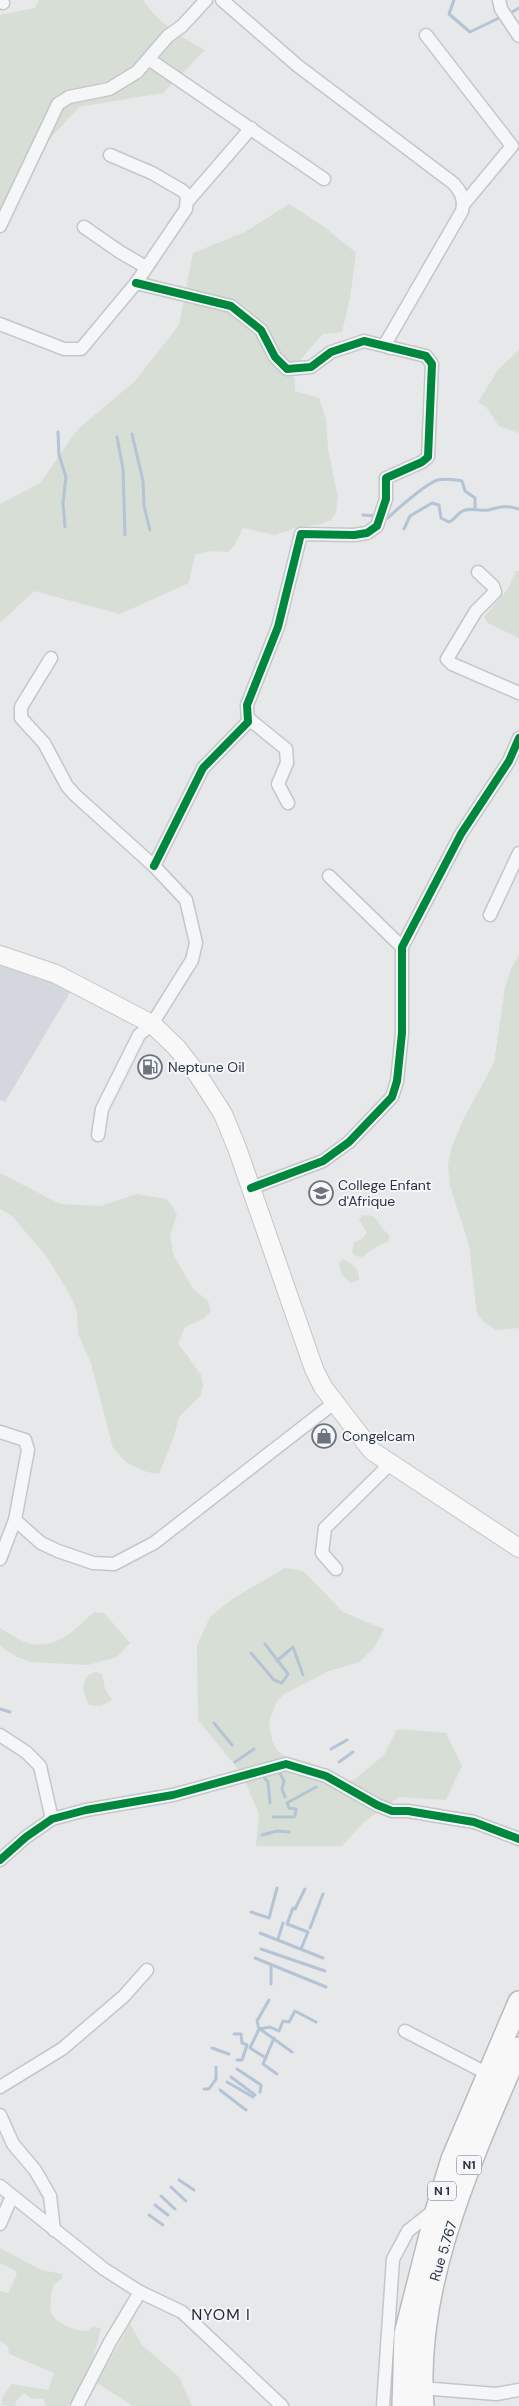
<svg xmlns="http://www.w3.org/2000/svg" width="519" height="2406" viewBox="0 0 519 2406" font-family="'DM Sans',sans-serif">
<rect width="100%" height="100%" fill="#e6e8ea"/>
<polygon fill="#d4d7dd" points="0,961 72,989 5,1102 0,1100"/>
<g fill="#d6ded6">
<path d="M39,0h104c15,23 38,37 62,50l-42,43 -84,14 -62,68 -17,37v-197l35,-7z"/>
<polygon points="289,204 323,226 356,253 350,298 342,332 323,334 294,367 295,391 319,398 326,419 328,449 338,497 336,513 331,520 321,524 295,528 275,535 243,528 234,546 228,552 211,551 195,554 189,583 120,614 34,591 0,623 0,504 40,483 78,429 135,381 179,325 193,253 245,232"/>
<polygon points="519,350 519,433 499,426 486,407 478,402 498,370"/>
<polygon points="516,571 519,571 519,638 488,623 484,617 507,590"/>
<polygon points="519,955 519,1328 496,1330 485,1323 477,1314 469,1245 450,1186 448,1165 452,1146 464,1118 494,1063 505,988 511,969"/>
<polygon points="0,1173 60,1204 101,1206 137,1194 166,1199 173,1207 177,1215 170,1235 173,1254 193,1289 208,1301 211,1311 203,1319 185,1327 178,1343 201,1375 203,1385 201,1395 179,1417 174,1436 159,1474 147,1472 127,1463 113,1448 91,1363 78,1334 77,1311 69,1293 47,1257 12,1216 0,1209"/>
<path d="M362,1215l11,1c7,6 9,14 16,19v7l-10,3 -17,12 -7,-1 -3,-4 2,-10 8,-3 5,-6 -8,-13z"/>
<path d="M343,1259c9,4 17,10 16,21l-8,3 -10,-9 -2,-11z"/>
<polygon points="285,1568 303,1571 343,1612 384,1629 374,1648 359,1662 329,1671 284,1694 276,1703 269,1722 272,1740 277,1750 307,1774 335,1782 354,1780 384,1755 397,1729 446,1733 462,1766 446,1800 399,1797 364,1822 342,1846 256,1846 259,1814 242,1774 198,1720 197,1645 210,1617 232,1599"/>
<path d="M94,1612l10,1 26,30 -13,14 -29,8 -57,-3 -14,-5 -17,-11v-18c9,5 22,15 32,16 27,4 44,-15 62,-32z"/>
<path d="M96,1672l6,2 3,15 7,11 -11,6 -12,-1c-7,-12 -9,-30 7,-33z"/>
<path d="M0,2248l41,22 21,4v5c-9,5 -11,8 -11,19 0,5 -2,11 1,16 5,10 24,17 35,17l6,-5 8,3 -8,29 -9,24 -16,24h-22l-3,-7 -13,-1 -6,-5 -9,9 1,4 -14,-1v-7l10,-14 36,6 6,-17 -45,-19 -1,-8 -8,-5v-50l8,2 9,-18 -2,-5 -15,-7z"/>
<polygon points="130,2324 142,2345 179,2377 192,2406 133,2406 97,2383"/>
</g>
<g fill="none" stroke-linecap="round" stroke-linejoin="round">
<g stroke="#b4c4d5" stroke-width="3">
<polyline points="454,0 449,14 470,32 501,17"/>
<polyline points="509,14 519,8"/>
<polyline points="58,432 59,455 66,477 63,503 65,527"/>
<polyline points="132,434 143,481 144,506 150,530"/>
<polyline points="117,437 123,469 125,535"/>
<polyline points="363,515 377,516"/>
<path d="M383,519l5,-1c8,-8 40,-36 50,-38 7,-2 17,0 24,1l3,10 10,7v10"/>
<path d="M404,529l6,-13 22,-13 7,2 2,13 8,4c6,-2 7,-7 12,-10 9,-6 18,0 27,-2 12,-3 19,-5 31,-1"/>
<polyline points="251,1653 274,1680 282,1683 288,1674 265,1644"/>
<polyline points="277,1661 293,1647 303,1675"/>
<polyline points="0,1709 10,1712"/>
<polyline points="214,1723 232,1745"/>
<polyline points="331,1749 347,1740"/>
<polyline points="235,1762 254,1749"/>
<polyline points="339,1762 353,1752"/>
<polyline points="278,1770 284,1781 282,1789 285,1797"/>
<polyline points="262,1775 268,1782 270,1803"/>
<polyline points="295,1816 296,1809 289,1808 287,1803 316,1787"/>
<polyline points="273,1817 294,1817"/>
<polyline points="262,1835 277,1831 289,1832"/>
<polyline points="293,1908 287,1924 308,1932 301,1949"/>
<polyline points="295,1909 305,1889"/>
<polyline points="251,1912 269,1918 277,1888"/>
<polyline points="310,1928 323,1894"/>
<polyline points="260,1933 323,1958"/>
<polyline points="278,1939 283,1923"/>
<polyline points="261,1949 325,1971"/>
<polyline points="255,1958 326,1987"/>
<polyline points="271,1984 271,1965"/>
<polyline points="259,2029 257,2021 269,2000"/>
<polyline points="260,2029 292,2052"/>
<polyline points="234,2034 241,2034 242,2043 247,2045 242,2060 237,2060"/>
<polyline points="274,2038 263,2064 277,2074"/>
<polyline points="212,2048 229,2054"/>
<polyline points="266,2058 250,2048 259,2029 270,2027 279,2031 283,2021 289,2022 295,2011 316,2022"/>
<polyline points="237,2069 261,2085 260,2092"/>
<polyline points="231,2077 255,2095"/>
<polyline points="227,2082 253,2097"/>
<polyline points="204,2089 209,2089 216,2079 216,2067"/>
<polyline points="220,2090 246,2110"/>
<polyline points="179,2180 194,2190"/>
<polyline points="171,2187 186,2201"/>
<polyline points="161,2196 175,2209"/>
<polyline points="155,2205 168,2215"/>
<polyline points="149,2215 163,2225"/>
</g>
<g stroke="#c4c6c8" stroke-width="15">
<g id="minor">
<path d="M222,0l76,66 155,117c8,8 12,17 9,28l-75,130 1,6 2,1"/>
<polyline points="499,0 501,9 519,36"/>
<polyline points="0,1 3,3"/>
<polyline points="426,35 512,146 463,205"/>
<polyline points="150,60 324,179"/>
<polyline points="187,202 251,128"/>
<polyline points="0,226 58,104 69,97 109,89 137,72 168,36 182,26 206,0"/>
<polyline points="84,227 120,252 146,267"/>
<polyline points="136,283 231,306 261,330 275,357 287,369 311,367 331,352 364,341 426,356 432,364 428,457 422,462 386,478 386,499 377,526 367,533 354,535 301,534 278,627 247,705 248,722 203,768 154,866"/>
<polyline points="0,324 64,349 81,349 136,283 186,209 187,196 183,191 152,173 110,155"/>
<polyline points="478,572 493,586 495,592 476,611 447,659 452,664 519,693"/>
<polyline points="51,658 21,707 21,718 44,743 67,786 75,795 154,866 186,900 196,943 192,960 152,1024 139,1035 102,1109 98,1135"/>
<polyline points="249,719 286,749 287,763 278,784 288,803"/>
<polyline points="329,876 402,947"/>
<polyline points="490,915 519,853"/>
<polyline points="251,1188 323,1161 349,1142 392,1097 397,1081 402,1033 402,947 461,834 509,761 519,738"/>
<polyline points="0,1432 25,1440 28,1450 15,1520 0,1559"/>
<polyline points="15,1520 41,1543 58,1551 93,1563 114,1564 154,1543 334,1403"/>
<polyline points="336,1569 322,1553 325,1528 390,1464"/>
<polyline points="0,1735 26,1752 40,1766 52,1819"/>
<polyline points="0,1860 26,1837 52,1819 86,1810 173,1795 286,1764 326,1776 377,1805 392,1811 408,1811 474,1822 519,1839"/>
<polyline points="405,2031 488,2074"/>
<polyline points="0,2087 62,2049 124,1996 147,1970"/>
<polyline points="0,2115 13,2144 35,2170 50,2196 54,2230"/>
<polyline points="0,2186 104,2269 140,2292 182,2312 282,2406"/>
<polyline points="0,2224 12,2196"/>
<polyline points="421,2388 496,2394 519,2390"/>
<polyline points="77,2406 110,2342 140,2292"/>
<polyline points="383,2406 393,2259 408,2231 437,2208"/>
</g>
</g>
<g stroke="#c4c6c8" stroke-width="20">
<polyline id="secondary" points="0,955 56,974 152,1024 177,1048 198,1075 223,1114 237,1148 314,1369 323,1387 372,1451 519,1548"/>
</g>
<g stroke="#b8bbbf" stroke-width="24">
<g id="trunk">
<polyline points="403,2406 405,2334 437,2208 452,2159 519,2002"/>
<path d="M423,2406c-10,-122 49,-248 96,-358"/>
</g>
</g>
<use href="#minor" stroke="#f5f6f7" stroke-width="12"/>
<use href="#secondary" stroke="#f8f8f8" stroke-width="18"/>
<use href="#trunk" stroke="#f8f8f8" stroke-width="21"/>
<g stroke="#f4f6f9" stroke-width="11">
<g id="cycleway">
<polyline points="136,283 231,306 261,330 275,357 287,369 311,367 331,352 364,341 426,356 432,364 428,457 422,462 386,478 386,499 377,526 367,533 354,535 301,534 278,627 247,705 248,722 203,768 154,866"/>
<polyline points="251,1188 323,1161 349,1142 392,1097 397,1081 402,1033 402,947 461,834 509,761 519,738"/>
<polyline points="0,1860 26,1837 52,1819 86,1810 173,1795 286,1764 326,1776 377,1805 392,1811 408,1811 474,1822 519,1839"/>
</g>
</g>
<use href="#cycleway" stroke="#00873e" stroke-width="8"/>
</g>
<defs>
<g id="fuel-ring" transform="scale(1.25)"><circle r="9.5" fill="#f4f6f9" stroke="#6c737f" stroke-width="1.5"/><path d="M-5.5-6h7V0h2V4h1.3V-2.5L3-4.5l.8-.8L6-3V5H2.5V1h-1V6h-7ZM-4.2-4.7v3.2H.2V-4.7Z" fill="#6c737f"/></g>
<g id="school-ring" transform="scale(1.25)"><circle r="9.5" fill="#f4f6f9" stroke="#6c737f" stroke-width="1.5"/><path d="M0-5L7-2L0 1L-7-2ZM-4 1L0 2.5L4 1V4Q0 6-4 4Z" fill="#6c737f"/></g>
<g id="shop-ring" transform="scale(1.25)"><circle r="9.5" fill="#f4f6f9" stroke="#6c737f" stroke-width="1.5"/><path d="M-5-2.5h2.3a2.7 3.5 0 0 1 5.4 0H5L5.5 6h-11ZM-1.5-2.5h3a1.5 2.3 0 0 0-3 0Z" fill="#6c737f"/></g>
</defs>
<g fill-rule="evenodd">
<use href="#fuel-ring" x="150" y="1067"/>
<use href="#school-ring" x="321" y="1193"/>
<use href="#shop-ring" x="324" y="1436"/>
</g>
<g text-anchor="middle" dominant-baseline="central" stroke-width="4" stroke-linejoin="round" paint-order="stroke">
<g fill="#f4f6f9" stroke="#676e7b" stroke-width="1">
<rect x="456.5" y="2155.5" width="25" height="19" rx="4"/>
<rect x="428" y="2181.5" width="28" height="19" rx="4"/>
</g>
<g font-size="12" font-weight="bold" fill="#2b3445">
<text x="469" y="2165">N1</text>
<text x="442" y="2191">N 1</text>
</g>
<g font-size="14" fill="#2b3445" stroke="#f4f6f9" text-anchor="start">
<text x="168" y="1067">Neptune Oil</text>
<text x="338" y="1185">College Enfant<tspan x="338" dy="16">d'Afrique</tspan></text>
<text x="342" y="1436">Congelcam</text>
</g>
<g font-size="14" fill="#2b3445" stroke="#f4f6f9">
<text transform="translate(443 2251) rotate(-73)">Rue 5.767</text>
</g>
<g font-size="16" letter-spacing="1" fill="#1d2536" stroke="#f4f6f9">
<text x="221" y="2314">NYOM I</text>
</g>
</g>
</svg>
